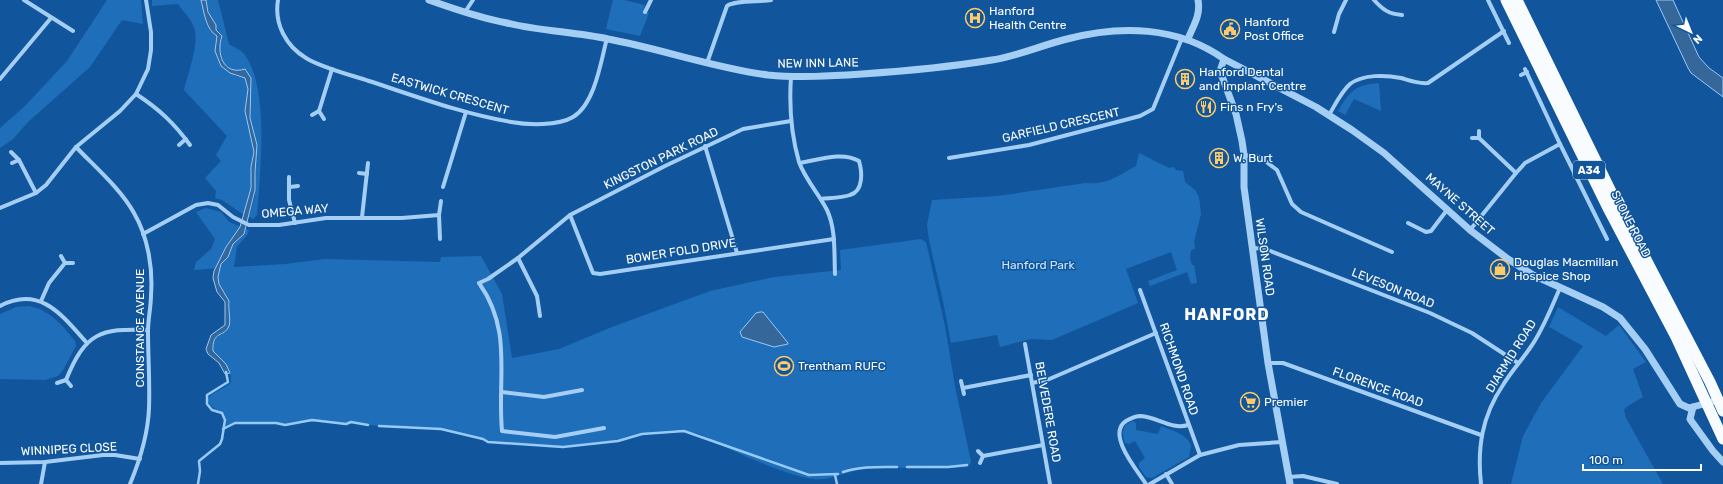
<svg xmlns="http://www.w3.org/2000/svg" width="1723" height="484" viewBox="0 0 1723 484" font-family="Rubik,sans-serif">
<rect width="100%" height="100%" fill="#11569c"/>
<g fill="#1f6eba">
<polygon points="107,0 141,0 143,24 122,20 90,67 28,122 13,139 0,148 0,128 25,106 67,61"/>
<path d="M152,0h49c3,12 5,30 16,36v21l18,19 10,2 3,11 -3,22 9,41 -3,15v21l-7,27 -22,-15 -7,-2 1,-7 -11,-13 16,-17 -5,-6 11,-19 -43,-46c4,-17 17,-49 9,-65 -3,-7 -10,-14 -15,-21l-26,2z"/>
<path d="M206,0h12l11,44c5,3 12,6 15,10 26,33 16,120 13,161l-4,4 -4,-2 6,-21v-24l2,-27 -7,-27 1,-40 -6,-9c-26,7 -26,-18 -25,-35 -6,-4 -13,-26 -14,-34z"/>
<polygon points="613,0 624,0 645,5 643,11 649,13 640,36 606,29"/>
<path d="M1379,83l2,28 -27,-12 -9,16 -7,-4c12,-20 17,-26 41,-28z"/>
<path d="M1139,153l30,15 5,-1 2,3 7,1 2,11 10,8 4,7 2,17 -7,28 1,7 -4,1 -1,8 2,7h2l3,18 -6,1 -4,-12 -37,14 -2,-5 29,-11 -6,-18 -45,17 12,34 -86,37 -21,-1 -31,8 -3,-12 -46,8 -8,-42 -14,-61 -2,-15 5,-25 65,-4 88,-13c23,2 32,-7 51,-17z"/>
<path d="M206,208l15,4 8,10 20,8 -1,4 -11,13 -3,20 51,-3 40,-5 115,3 1,-5 40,-1 21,38 10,64 47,-9 53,-22 98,-36 64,-14 67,-7 -1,-20 81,-11 5,3 19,84 10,60 16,76 -3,5c-34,3 -69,-1 -104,2 -16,2 -34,12 -50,10 -25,-3 -65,-21 -89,-32 -9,-4 -20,-12 -30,-14 -24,-6 -49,0 -72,5v3l-23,1 -37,5 -75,-5 -5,-3 -42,-10 -62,-3 -26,-3 -7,1 -28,-4 -33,5 -9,-2h-41l-9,5c3,-24 -14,-13 -18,-28 3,-9 17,-10 23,-18 1,-13 -9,-22 -18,-31 -1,-13 9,-20 17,-30l-1,-20 -10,-17 -1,-7 2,-9 -26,2 2,-8 15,-13 4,-10 -19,-27z"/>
<path d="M29,306c21,4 33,19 46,35l1,5 -13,24 -5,6 -13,4 -45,-1v-65l16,-7z"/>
<polygon points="1558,307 1606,336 1619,325 1646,362 1633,369 1643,397 1626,407 1624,410 1626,418 1663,484 1511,484 1523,436 1541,403 1583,346 1549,327"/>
<path d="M1133,421l3,2v7l22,4 3,-8c12,5 24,7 30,19l-2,12 -37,21 -6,-1 -7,-10v-4l6,-5 -10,-17 -6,3 -4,-1c-3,-10 -4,-18 8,-22z"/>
</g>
<g fill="#36679a" stroke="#97caf8">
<path d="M201,0h5l2,12 8,13v5l6,6c-6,17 1,40 23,33l6,9 -1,40 7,27 -2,27v18l-11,44 -11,10 -5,13 -7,7 -1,4 -2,9 1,7 10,17c-1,6 2,21 0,25 -5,12 -17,4 -16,25l13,13 4,9 -5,1 -6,-11 -11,-9 -2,-5 5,-14 14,-10v-23l-8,-10 -4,-14 1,-7 12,-24 14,-20 11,-39v-21l3,-15 -9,-41 3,-22 -3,-11 -15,-5 -9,-7 -6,-15 2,-15c-11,-6 -13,-24 -16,-36z"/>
<polygon points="1656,0 1673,0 1699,57 1709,68 1723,78 1723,97 1691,73 1688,68"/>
<polygon points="760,312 763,312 788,343 788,344 774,347 742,337 740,332 756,313"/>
</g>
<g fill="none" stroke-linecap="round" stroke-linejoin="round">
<g stroke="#97caf8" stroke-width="2.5">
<polyline points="379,426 441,429 483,439 488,442 563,447 618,441 642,434 684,431 809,475 838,474"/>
<polyline points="223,429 235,423 276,423 285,425 312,420 346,424 351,422 368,425"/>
<polyline points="907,467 948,467 967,465"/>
<path d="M843,472c17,-6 37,-5 54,-5"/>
<polyline points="835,475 837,484"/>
<polyline points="198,484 200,471 199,461 220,444 222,439 225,420 222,413 212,410 207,404 207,395 228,382 226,372"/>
</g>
<g stroke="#a5cef5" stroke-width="4">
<polyline points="24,0 73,31"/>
<path d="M278,0c-4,24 8,46 28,58 16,10 45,17 63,23 46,15 94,33 142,41 17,3 47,4 62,-5 22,-13 28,-56 34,-79"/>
<path d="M1374,0c9,10 15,14 28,15"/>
<polyline points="1488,0 1509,43"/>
<polyline points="465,12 473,0"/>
<polyline points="645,12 651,0"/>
<polyline points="1334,32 1339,14 1346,0"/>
<path d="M707,63l20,-57c7,-6 34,-4 44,-6"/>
<polyline points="1525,69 1560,144 1607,239"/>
<polyline points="1521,75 1527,72"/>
<path d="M791,77c-2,29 0,57 8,85 6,17 20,32 28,48 9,19 7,43 8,64"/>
<polyline points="0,79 51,18"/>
<path d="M136,94c23,15 38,29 54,51"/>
<polyline points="312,115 319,111"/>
<path d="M1329,115c6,-10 12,-23 21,-31 13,-10 36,-9 51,-6 10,3 17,6 27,5l76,-52"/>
<polyline points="324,119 319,111 332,69"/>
<polyline points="1479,131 1479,138 1516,173"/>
<polyline points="1472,138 1479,138"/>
<polyline points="179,145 186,139"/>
<polyline points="705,146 737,253"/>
<path d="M76,147c19,20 44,41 58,66 14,24 19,55 17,82 0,12 -3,24 -3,36 0,26 2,51 1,77 -1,26 -9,52 -19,76"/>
<polyline points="11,152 19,160 36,193"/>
<polyline points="1244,155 1260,157 1277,170 1292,204 1301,212 1392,252"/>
<polyline points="949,158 1029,145 1140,116 1153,109 1182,38"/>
<polyline points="12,163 19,160"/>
<path d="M800,163c18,-3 42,-12 59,-2 3,10 5,30 -9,34 -8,3 -20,3 -29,4"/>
<polyline points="359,173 367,174"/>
<polyline points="289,177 289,200 295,223"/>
<polyline points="290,187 298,186"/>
<polyline points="443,187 466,112"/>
<polyline points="0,208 36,193 46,185 76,147 120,111 136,94 148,69 151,50 151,32 146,0"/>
<polyline points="570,215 593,273 600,274 834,239"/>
<polyline points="362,217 368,163"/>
<polyline points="1408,223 1426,232 1431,231 1447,210"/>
<polyline points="1470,230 1516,173 1525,163 1560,144"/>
<polyline points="143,234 196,205 208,203 218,205 233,217 249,225 279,225 326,218 402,218 439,215"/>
<polyline points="440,239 439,215 441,201"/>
<polyline points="1253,248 1265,249 1430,313 1472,333 1518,363"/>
<polyline points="518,258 537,296 540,316"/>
<polyline points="65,263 73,263"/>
<polyline points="1140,290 1200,455"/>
<polyline points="41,301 49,283 65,263 61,256"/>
<path d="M0,306c40,-21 62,9 86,36"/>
<polyline points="1025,344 1050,484"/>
<polyline points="1268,363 1283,363 1481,435"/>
<polyline points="961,381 964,394"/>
<polyline points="57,383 66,380"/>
<polyline points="1032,383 1047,380 1156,333"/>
<path d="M71,386l-5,-6c19,-47 34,-52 82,-50"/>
<polyline points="963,388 1031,375"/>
<polyline points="502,392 544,397 582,390"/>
<path d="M604,428l-49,9 -53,-6c-5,-55 11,-100 -23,-148l9,-4 30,-21 52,-43 95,-49 78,-37 48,-8"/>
<polyline points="978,451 983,456 980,463"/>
<polyline points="983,456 1043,445"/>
<polyline points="0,463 45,462 103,455 115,455 140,459"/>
<polyline points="1166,474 1172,484"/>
<polyline points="1289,477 1303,476 1337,484"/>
<polyline points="41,484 45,462"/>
<path d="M1146,484c-9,-14 -40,-50 -20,-63 5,-3 10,-5 15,-5 16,1 31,14 47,9"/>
<polyline points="1150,484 1200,455 1239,445 1282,442"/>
<path d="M1481,484c-4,-36 1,-68 22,-99 8,-13 18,-24 27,-37 13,-18 21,-40 30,-60"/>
</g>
<g stroke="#a5cef5" stroke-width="7">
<path d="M429,0c25,9 51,18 78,23 33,8 68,9 101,16 54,10 106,29 160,36 31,3 63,1 94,-1 44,-3 87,-7 130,-14 26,-4 50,-15 75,-21 53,-14 111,-13 157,20l92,48 36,23 32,23 86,77 38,29 25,16 70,32 17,11 25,31 35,55 9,4 29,-8"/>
<path d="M1188,39c5,-13 13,-24 10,-39"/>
<polyline points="1224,59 1220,71 1236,114 1242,141 1244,155 1244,187 1268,363 1290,484"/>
<polyline points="1693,407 1690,419 1692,422 1713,451 1723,462"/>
</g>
<g stroke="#f9fcff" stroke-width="11">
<polyline points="1506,0 1609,210 1676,337 1723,439"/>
<polyline points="1517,0 1617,204 1710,382 1723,411"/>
</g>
</g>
<defs>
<g id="hospital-ring" transform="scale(1)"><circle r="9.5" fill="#11569c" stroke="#ffcb69" stroke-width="1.5"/><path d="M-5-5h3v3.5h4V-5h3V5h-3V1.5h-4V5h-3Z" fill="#ffcb69"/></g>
<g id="civic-ring" transform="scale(1)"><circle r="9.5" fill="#11569c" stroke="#ffcb69" stroke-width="1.5"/><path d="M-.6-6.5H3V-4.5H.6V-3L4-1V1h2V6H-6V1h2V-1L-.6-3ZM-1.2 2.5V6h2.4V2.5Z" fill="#ffcb69"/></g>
<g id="building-ring" transform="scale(1)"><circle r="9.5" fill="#11569c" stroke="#ffcb69" stroke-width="1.5"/><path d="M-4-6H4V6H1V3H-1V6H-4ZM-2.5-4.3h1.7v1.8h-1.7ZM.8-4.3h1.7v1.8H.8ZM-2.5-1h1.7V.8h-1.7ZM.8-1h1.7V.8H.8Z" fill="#ffcb69"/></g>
<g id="restaurant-ring" transform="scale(1)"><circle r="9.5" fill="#11569c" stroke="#ffcb69" stroke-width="1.5"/><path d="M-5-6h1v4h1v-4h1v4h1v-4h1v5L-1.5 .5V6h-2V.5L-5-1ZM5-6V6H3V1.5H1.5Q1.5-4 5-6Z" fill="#ffcb69"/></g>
<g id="shop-ring" transform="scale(1)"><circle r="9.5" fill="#11569c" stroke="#ffcb69" stroke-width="1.5"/><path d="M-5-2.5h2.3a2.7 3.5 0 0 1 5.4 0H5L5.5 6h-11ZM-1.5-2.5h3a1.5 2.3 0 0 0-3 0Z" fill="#ffcb69"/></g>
<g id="stadium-ring" transform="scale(1)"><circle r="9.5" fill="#11569c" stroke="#ffcb69" stroke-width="1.5"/><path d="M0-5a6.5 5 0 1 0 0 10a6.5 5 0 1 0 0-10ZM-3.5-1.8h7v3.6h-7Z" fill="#ffcb69"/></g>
<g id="supermarket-ring" transform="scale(1)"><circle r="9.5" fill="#11569c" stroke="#ffcb69" stroke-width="1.5"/><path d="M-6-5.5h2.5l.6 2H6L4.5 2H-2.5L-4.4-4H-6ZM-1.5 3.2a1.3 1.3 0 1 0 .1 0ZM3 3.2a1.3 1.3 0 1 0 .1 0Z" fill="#ffcb69"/></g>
</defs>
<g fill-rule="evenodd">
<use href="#hospital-ring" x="975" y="18"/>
<use href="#civic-ring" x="1230" y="29"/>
<use href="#building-ring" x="1185" y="79"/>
<use href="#restaurant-ring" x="1206" y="107"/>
<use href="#building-ring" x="1219" y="158"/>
<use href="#shop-ring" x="1500" y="269"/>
<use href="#stadium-ring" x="784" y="366"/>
<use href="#supermarket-ring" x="1250" y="402"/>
</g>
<g text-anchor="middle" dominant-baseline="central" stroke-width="3" stroke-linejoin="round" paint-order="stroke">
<rect fill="#11569c" stroke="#b8cce1" stroke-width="1" x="1573" y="161" width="32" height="18" rx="3"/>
<g font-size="11" font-weight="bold" fill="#fff">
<text x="1589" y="170">A34</text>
</g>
<g font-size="12" fill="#fff" stroke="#11569c" text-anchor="start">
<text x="989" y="11">Hanford<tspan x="989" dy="14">Health Centre</tspan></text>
<text x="1244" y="22">Hanford<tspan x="1244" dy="14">Post Office</tspan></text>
<text x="1199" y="72">Hanford Dental<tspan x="1199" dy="14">and Implant Centre</tspan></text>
<text x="1220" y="107">Fins n Fry's</text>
<text x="1233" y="158">W. Burt</text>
<text x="1514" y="262">Douglas Macmillan<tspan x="1514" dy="14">Hospice Shop</tspan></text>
<text x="798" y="366">Trentham RUFC</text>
<text x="1264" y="402">Premier</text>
</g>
<g font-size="12" fill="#fff" stroke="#11569c">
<text transform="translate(818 63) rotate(-1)">NEW INN LANE</text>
<text transform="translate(450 94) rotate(16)">EASTWICK CRESCENT</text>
<text transform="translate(1061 125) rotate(-13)">GARFIELD CRESCENT</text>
<text transform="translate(661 158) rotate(-26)">KINGSTON PARK ROAD</text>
<text transform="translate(1460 204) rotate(41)">MAYNE STREET</text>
<text transform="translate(295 211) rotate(-5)">OMEGA WAY</text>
<text transform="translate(1631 224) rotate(63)">STONE ROAD</text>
<text transform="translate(681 251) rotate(-9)">BOWER FOLD DRIVE</text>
<text transform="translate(1265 257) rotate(82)">WILSON ROAD</text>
<text transform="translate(1393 288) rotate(22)">LEVESON ROAD</text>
<text transform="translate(140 328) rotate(-90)">CONSTANCE AVENUE</text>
<text transform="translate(1511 356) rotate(-58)">DIARMID ROAD</text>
<text transform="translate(1179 369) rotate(71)">RICHMOND ROAD</text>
<text transform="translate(1378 387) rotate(20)">FLORENCE ROAD</text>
<text transform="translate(1048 412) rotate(80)">BELVEDERE ROAD</text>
<text transform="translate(69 449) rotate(-3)">WINNIPEG CLOSE</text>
</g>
<g font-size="12" fill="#cee6fe" stroke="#11569c">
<text x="1038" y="265">Hanford Park</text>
</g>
<g font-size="16" font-weight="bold" letter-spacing="1" fill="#fff" stroke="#11569c">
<text x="1227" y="314">HANFORD</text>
</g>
</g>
<g transform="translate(1691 32) rotate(137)" stroke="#11569c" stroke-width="3" paint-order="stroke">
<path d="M0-3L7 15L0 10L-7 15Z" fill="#ffffff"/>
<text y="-6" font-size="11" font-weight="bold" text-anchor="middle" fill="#ffffff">N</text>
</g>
<path d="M1583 464v6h118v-6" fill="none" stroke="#ffffff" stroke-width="2"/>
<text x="1589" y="464" font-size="12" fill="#ffffff" stroke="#11569c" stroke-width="3" paint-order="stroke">100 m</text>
</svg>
